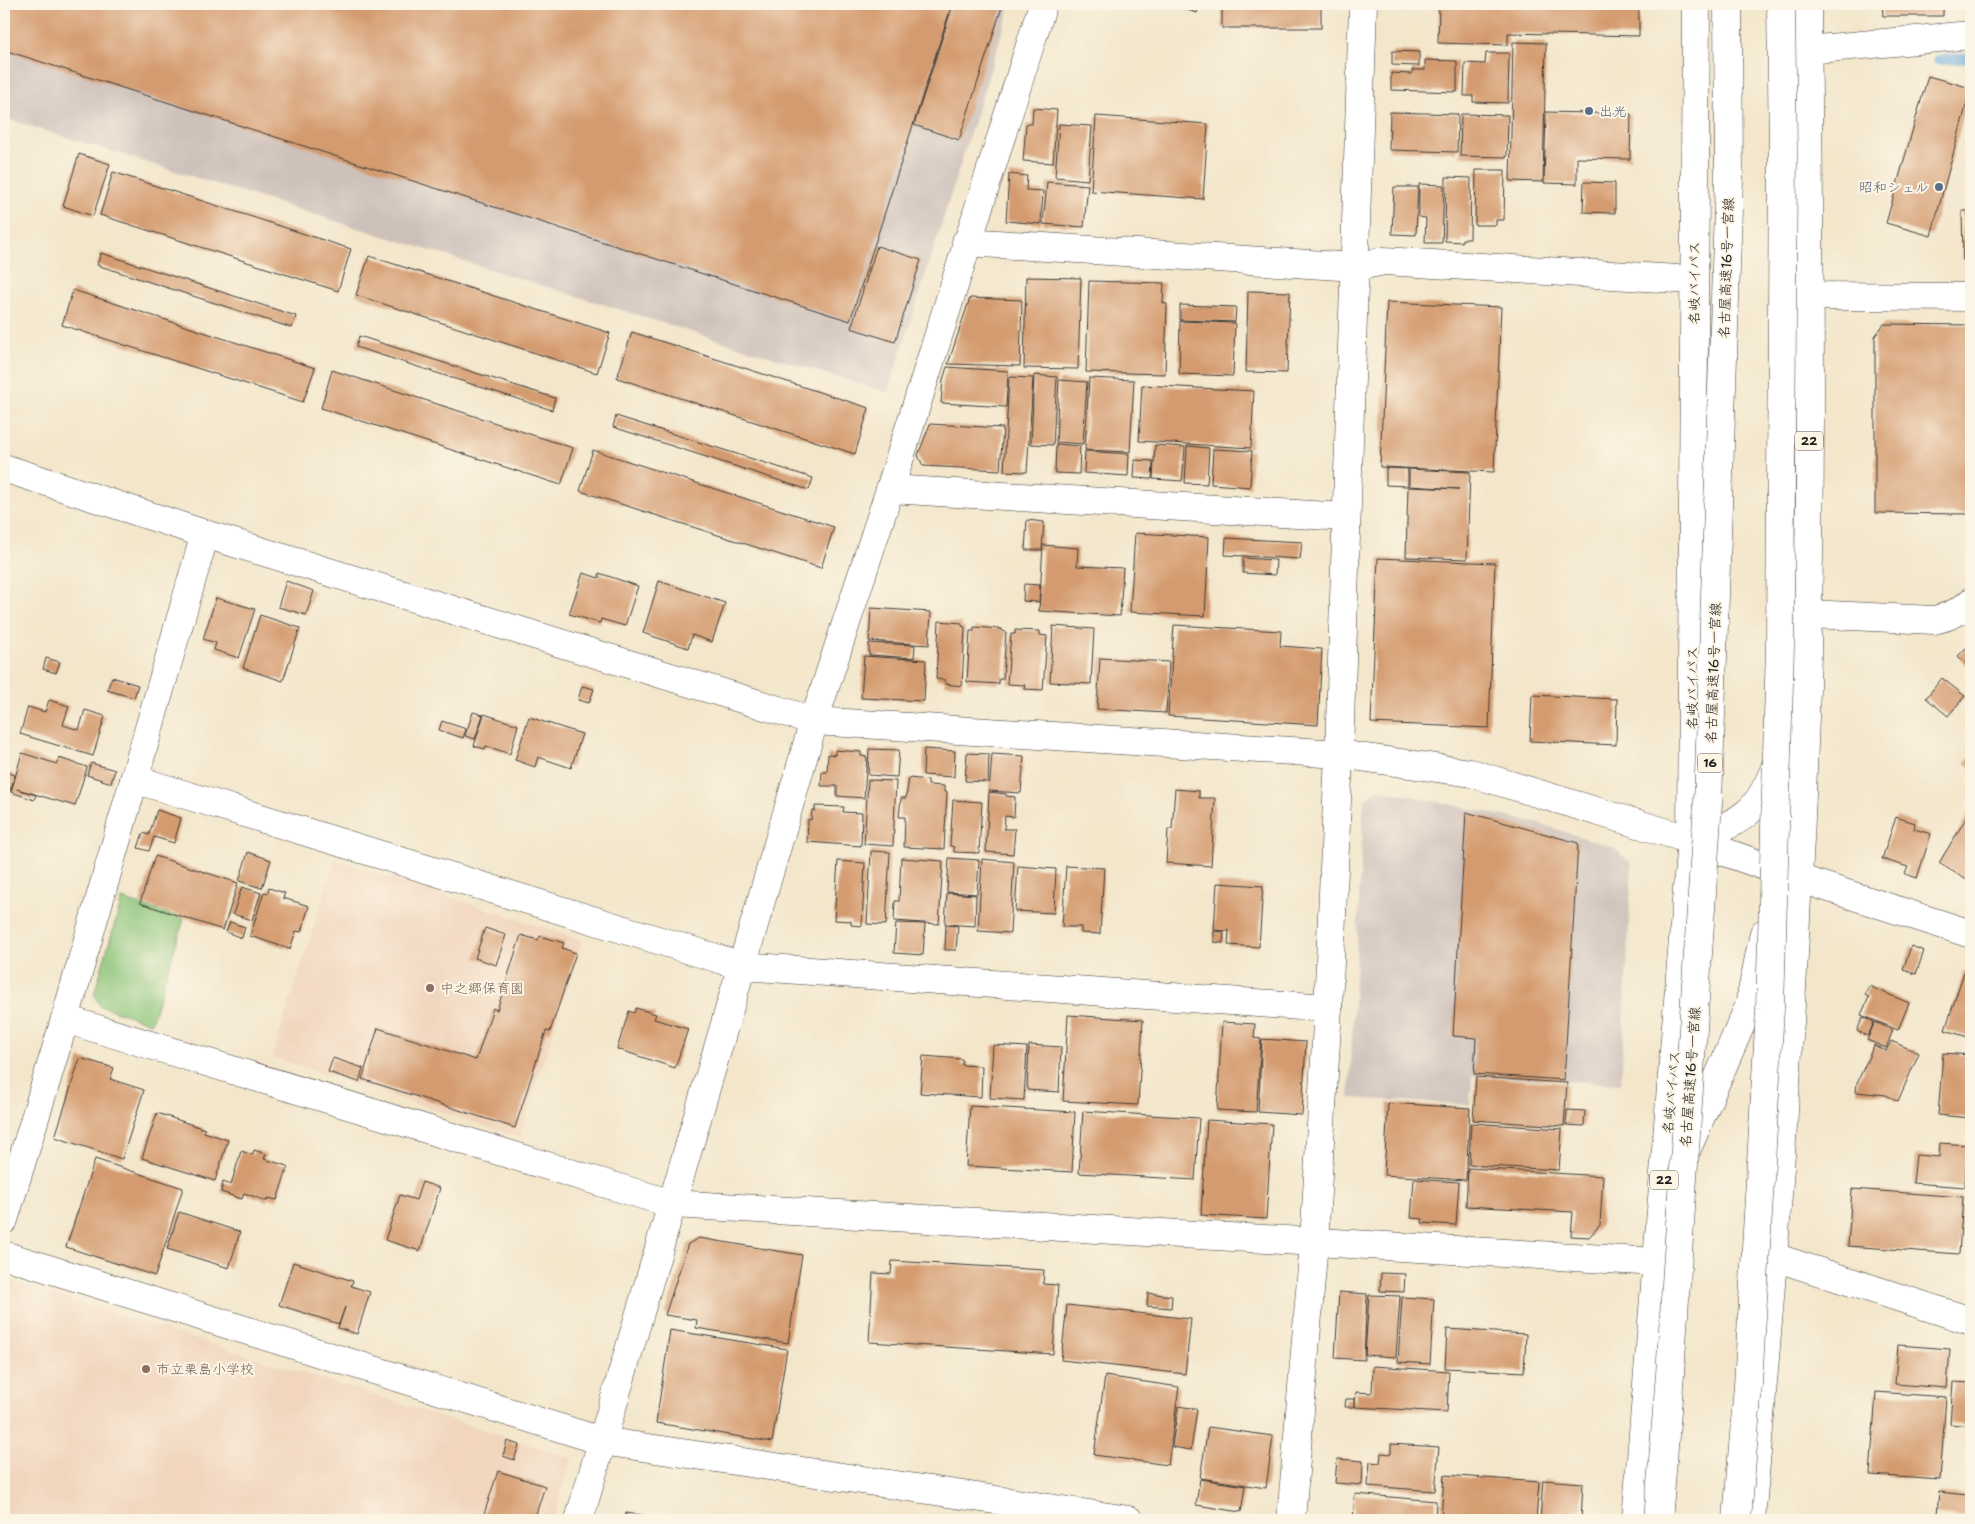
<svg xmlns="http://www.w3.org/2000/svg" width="1975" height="1524" viewBox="0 0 1975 1524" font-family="'Shantell Sans','Klee One',sans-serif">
<rect width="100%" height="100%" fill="#fcf5e5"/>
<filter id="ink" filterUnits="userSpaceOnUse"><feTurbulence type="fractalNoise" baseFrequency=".02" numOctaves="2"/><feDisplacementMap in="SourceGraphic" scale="10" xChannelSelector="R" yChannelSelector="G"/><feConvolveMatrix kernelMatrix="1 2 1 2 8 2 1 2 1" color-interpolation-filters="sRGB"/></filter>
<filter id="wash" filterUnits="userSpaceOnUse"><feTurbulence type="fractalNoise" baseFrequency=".0096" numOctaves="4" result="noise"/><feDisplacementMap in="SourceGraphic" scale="20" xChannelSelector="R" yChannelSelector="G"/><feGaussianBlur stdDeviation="1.12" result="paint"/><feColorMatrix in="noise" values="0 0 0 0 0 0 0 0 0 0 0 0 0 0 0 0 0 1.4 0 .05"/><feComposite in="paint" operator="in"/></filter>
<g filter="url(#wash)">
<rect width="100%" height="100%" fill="#f3e6cb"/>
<g fill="#f1d5bd">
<polygon points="335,860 582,940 519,1137 272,1057"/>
<polygon points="4,1279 572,1458 553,1520 4,1520"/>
</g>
<g fill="#cec1ba">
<polygon points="4,4 1011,4 888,393 4,118"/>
<polygon points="1378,789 1536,823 1613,847 1632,864 1621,1084 1472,1076 1470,1105 1349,1098 1364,801"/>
</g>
<polygon fill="#8cc57a" stroke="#54704b" points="122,899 184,919 151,1023 100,1006 94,994"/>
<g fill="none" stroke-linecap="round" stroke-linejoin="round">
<polyline stroke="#64a6d8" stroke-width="10" points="1938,60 1971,58"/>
</g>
<g id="blocks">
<g fill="#d49b70">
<polygon points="4,4 952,4 850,321 4,50"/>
<polygon points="953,4 1003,4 959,140 914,125"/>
<polygon points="1170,4 1200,4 1197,13"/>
<rect x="1222" y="4" width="99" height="24"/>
<polygon points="1439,4 1639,4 1639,36 1508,33 1508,45 1438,43"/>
<polygon points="1882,4 1971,4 1971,7 1943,7 1943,16 1883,16"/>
<polygon points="1513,42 1546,43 1543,182 1510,181"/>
<polygon points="1392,51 1419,52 1419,66 1392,65"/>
<polygon points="1486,53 1509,53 1508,103 1473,102 1473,96 1464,96 1465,63 1485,64"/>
<polygon points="1425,60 1457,61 1457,92 1391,90 1391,73 1412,74 1412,70 1425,70"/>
<polygon points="1928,76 1971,88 1931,236 1886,223"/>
<polygon points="1033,108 1057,110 1053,163 1023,161 1026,124 1032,124"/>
<polygon points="1390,112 1458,114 1457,152 1389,150"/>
<polygon points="1546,112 1631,114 1630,159 1577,158 1577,184 1544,183"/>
<polygon points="1461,114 1508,115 1507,157 1460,156"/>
<polygon points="1096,116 1208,124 1203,199 1091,191"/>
<polygon points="1059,124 1092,126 1088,180 1055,177"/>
<polygon points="79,154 110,164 93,216 63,206"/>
<polygon points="1476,170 1505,170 1504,220 1496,220 1496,225 1475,225"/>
<polygon points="113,172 351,249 338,291 100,215"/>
<polygon points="1009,174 1027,176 1026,190 1043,191 1041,224 1006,221"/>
<polygon points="1446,177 1471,178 1470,239 1462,239 1462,242 1445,241"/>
<polygon points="1047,182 1088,185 1084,227 1043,224"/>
<polygon points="1584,182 1615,183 1615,213 1583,212"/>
<polygon points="1419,184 1444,185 1442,243 1425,243 1426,218 1419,217"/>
<polygon points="1394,187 1418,187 1416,235 1392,234"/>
<polygon points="1962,211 1971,211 1971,270 1967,270 1967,260 1963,260"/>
<polygon points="877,246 921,260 895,342 851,328"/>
<polygon points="101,253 296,316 292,328 97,265"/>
<polygon points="369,256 610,333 597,373 356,295"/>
<polygon points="1026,277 1081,278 1078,369 1024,368"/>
<polygon points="1089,281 1164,283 1163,303 1167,304 1165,374 1086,372"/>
<polygon points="73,290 315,368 303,402 62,325"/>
<polygon points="1248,291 1290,292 1287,373 1246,372"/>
<polygon points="970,298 1022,300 1020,366 948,364"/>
<polygon points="1387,302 1501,307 1494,472 1380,467"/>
<polygon points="1180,305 1236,307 1235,322 1180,320"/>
<polygon points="1180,321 1235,323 1233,376 1179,374"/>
<polygon points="1884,324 1971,325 1971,514 1875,513 1875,336"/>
<polygon points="632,332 869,408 855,454 617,378"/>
<polygon points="359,336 555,398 552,410 356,347"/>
<polygon points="947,367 1008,371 1006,407 941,403 943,380"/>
<polygon points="332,370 573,448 561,485 321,408"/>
<polygon points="1034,375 1057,377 1053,445 1031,444"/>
<polygon points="1009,377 1033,378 1027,472 1004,471"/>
<polygon points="1089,378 1134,380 1130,452 1085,450"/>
<polygon points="1059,380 1087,382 1083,444 1056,442"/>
<polygon points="1142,385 1254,391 1251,448 1139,441"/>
<polygon points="616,416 813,478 809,490 613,427"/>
<polygon points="930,424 1003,428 1000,470 923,466 918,455"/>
<polygon points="1056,444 1080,446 1079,474 1055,473"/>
<polygon points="1155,445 1185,447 1182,481 1153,479"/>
<polygon points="1187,446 1209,448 1207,484 1185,483"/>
<polygon points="1213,449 1252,451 1250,487 1211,484"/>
<polygon points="593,450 834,527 821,568 580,491"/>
<polygon points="1085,451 1129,454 1128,476 1084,473"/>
<polygon points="1135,460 1153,461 1152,479 1134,478"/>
<polygon points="1386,468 1408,469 1408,486 1386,485"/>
<polygon points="1409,469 1470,472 1467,559 1406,557 1408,487 1459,489 1409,486"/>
<polygon points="1027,520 1044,522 1042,550 1025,550"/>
<polygon points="1135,533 1209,537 1205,616 1130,612"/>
<polygon points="1226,538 1302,542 1300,559 1225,555"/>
<polygon points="1043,545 1078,548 1077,566 1123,568 1120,616 1039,611"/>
<polygon points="1243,558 1276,560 1275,575 1243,573"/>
<polygon points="1378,558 1495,563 1489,728 1371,723"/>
<polygon points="583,573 599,578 599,573 638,586 625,626 601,619 600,623 569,614"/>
<polygon points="286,581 314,591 306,615 278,607"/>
<polygon points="659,581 725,603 712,642 692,635 688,648 643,633"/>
<polygon points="1024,584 1040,585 1039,602 1023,601"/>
<polygon points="216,598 255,609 239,658 214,650 216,643 203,639"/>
<polygon points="871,608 931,612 929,645 869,641"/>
<polygon points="260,615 300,628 283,681 243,668"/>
<polygon points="939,621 962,623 962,626 965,627 962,686 945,684 945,680 936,679"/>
<polygon points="1174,625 1281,631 1280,646 1322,649 1318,725 1168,716"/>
<polygon points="1053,626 1094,629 1091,684 1050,682"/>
<polygon points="974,627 1002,629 1002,631 1006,632 1003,679 999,679 999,684 967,682 970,631 974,631"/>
<polygon points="1015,630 1040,631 1040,635 1047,636 1043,690 1024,689 1025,685 1007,684 1011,634 1015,634"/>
<polygon points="869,643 915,645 914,658 869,655"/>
<polygon points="1971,643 1971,669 1958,656"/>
<polygon points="864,656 926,660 924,701 861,698"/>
<polygon points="46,658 60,662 56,673 43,669"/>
<polygon points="1100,658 1169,662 1166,713 1097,709"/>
<polygon points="112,677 138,685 134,698 107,690"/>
<polygon points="1942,678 1965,696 1948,716 1926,698"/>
<polygon points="582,686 594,689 589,703 578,700"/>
<polygon points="1532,695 1617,699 1616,745 1530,741"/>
<polygon points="49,700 69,706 63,725 79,730 85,710 105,716 93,756 20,734 28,707 45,712"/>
<polygon points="473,712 483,715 475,739 465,736"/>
<polygon points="484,714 518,725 510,754 486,746 485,749 474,746"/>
<polygon points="529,717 582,734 571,768 538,757 535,767 515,760"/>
<polygon points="442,721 466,729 463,738 439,730"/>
<polygon points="869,749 899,750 897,777 868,775"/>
<polygon points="924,749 955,751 954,777 923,775"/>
<polygon points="835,750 861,752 861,756 867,757 864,798 837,796 837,786 821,786 822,772 827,772 828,754 835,755"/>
<polygon points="22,753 57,764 59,758 87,767 75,806 17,789 36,795 34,800 11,792"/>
<polygon points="967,753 989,754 988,782 965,781"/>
<polygon points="992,754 1024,756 1021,793 989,791"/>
<polygon points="1971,755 1971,768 1965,762"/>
<polygon points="91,763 115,770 111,783 87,775"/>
<polygon points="5,772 15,775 10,791 4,790"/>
<polygon points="909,778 928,780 928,785 944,786 944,792 947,792 944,849 904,847 905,817 899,817 901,798 906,798"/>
<polygon points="868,780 896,781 893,846 864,844"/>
<polygon points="1175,789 1199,791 1199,798 1215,798 1211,866 1166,863 1168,829 1172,829"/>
<polygon points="989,792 1006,794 1006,796 1015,797 1014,817 1005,816 1004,829 1015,829 1013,854 986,852"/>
<polygon points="953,800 982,802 979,853 954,852 954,847 950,846"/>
<polygon points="815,806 844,807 843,812 862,813 861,846 807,842 808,819 811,820 812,810 815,811"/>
<polygon points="157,810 181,818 174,843 154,837 149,851 138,848 143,833 149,835"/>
<polygon points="1971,810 1971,879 1970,882 1939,863"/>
<polygon points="1466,812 1578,843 1564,1080 1474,1074 1476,1038 1453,1036"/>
<polygon points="1896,817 1915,823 1914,829 1931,834 1917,878 1905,874 1908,867 1882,859"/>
<polygon points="871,851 890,852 886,925 867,924"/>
<polygon points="248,852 271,860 262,888 239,881"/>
<polygon points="155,856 238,883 223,930 140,903"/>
<polygon points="901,858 943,861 939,924 894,921 895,901 899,901"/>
<polygon points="949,858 979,860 977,894 947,892"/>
<polygon points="982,859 1014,862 1010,933 978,931"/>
<polygon points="838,861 865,863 862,926 851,925 851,921 834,920"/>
<polygon points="1018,866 1056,869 1054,913 1015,911"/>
<polygon points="1066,866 1104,868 1100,934 1081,933 1081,927 1062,927"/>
<polygon points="1217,883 1263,886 1259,947 1228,945 1229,931 1214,930"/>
<polygon points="242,887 261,893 252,920 233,914"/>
<polygon points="269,888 285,893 283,898 309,906 301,932 296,931 290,949 250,936 264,892 268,893"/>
<polygon points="947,893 976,895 975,926 945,924"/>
<polygon points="230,922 245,927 242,938 226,932"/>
<polygon points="896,923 925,924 923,955 894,953"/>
<polygon points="946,925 958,926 956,950 945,950"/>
<polygon points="485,928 506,935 496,965 475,958"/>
<polygon points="1214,931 1224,932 1223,943 1214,942"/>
<polygon points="521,935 538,940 540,936 564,943 562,948 576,953 550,1032 546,1031 515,1128 362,1079 378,1028 476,1060 493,1008 497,1010"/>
<polygon points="1911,946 1924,951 1916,974 1903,970"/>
<polygon points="1964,972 1971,974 1971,1038 1945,1030"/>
<polygon points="1869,986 1909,1003 1898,1030 1861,1015 1869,997 1865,995"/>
<polygon points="636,1008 656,1014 654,1019 688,1029 675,1068 617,1049 629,1011 634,1013"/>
<polygon points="1068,1015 1143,1020 1138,1105 1063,1101"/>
<polygon points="1863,1017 1874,1022 1868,1036 1857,1031"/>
<polygon points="1222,1022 1255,1024 1254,1038 1261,1039 1256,1112 1217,1110"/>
<polygon points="1875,1022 1893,1030 1886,1048 1867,1040"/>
<polygon points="1262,1039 1306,1042 1302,1115 1258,1112"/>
<polygon points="1891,1041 1919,1053 1898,1101 1886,1095 1856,1092 1857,1083 1874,1045 1886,1051"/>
<polygon points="993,1045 1027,1047 1024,1100 990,1098"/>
<polygon points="1029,1045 1061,1047 1059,1092 1027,1090"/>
<polygon points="1943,1053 1971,1055 1971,1118 1938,1115"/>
<polygon points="923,1056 962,1059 962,1065 982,1066 981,1097 920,1093"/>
<polygon points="80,1058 114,1068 110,1079 144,1090 122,1159 55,1137"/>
<polygon points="333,1058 363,1068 359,1082 328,1072"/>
<polygon points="1476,1077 1567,1083 1564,1126 1473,1120"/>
<polygon points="1388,1103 1470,1108 1466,1180 1384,1175"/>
<polygon points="970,1106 1075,1112 1072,1172 966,1166"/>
<polygon points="1567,1110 1585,1111 1584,1126 1566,1125"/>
<polygon points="1083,1111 1199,1118 1195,1180 1079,1173"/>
<polygon points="157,1113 205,1129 204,1132 228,1140 215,1181 142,1158"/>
<polygon points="1207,1120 1272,1124 1266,1219 1201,1215"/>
<polygon points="1471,1123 1562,1129 1559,1170 1469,1165"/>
<polygon points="1940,1143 1968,1145 1965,1187 1913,1183 1916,1155 1939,1157"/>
<polygon points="254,1150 266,1154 264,1159 288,1166 277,1200 268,1198 267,1201 244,1193 242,1199 221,1192 223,1182 231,1185 241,1151 253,1155"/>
<polygon points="95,1159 183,1188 155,1276 66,1247"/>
<polygon points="1468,1168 1603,1176 1600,1225 1589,1237 1571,1236 1573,1212 1466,1206"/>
<polygon points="1414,1179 1459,1182 1456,1225 1422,1223 1423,1219 1411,1218"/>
<polygon points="422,1182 440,1188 420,1251 385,1240 400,1195 416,1200"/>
<polygon points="1852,1189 1963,1197 1959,1254 1848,1246"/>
<polygon points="179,1212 240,1232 229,1268 167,1249"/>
<polygon points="699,1238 802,1255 788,1343 696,1328 697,1320 665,1315 688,1244"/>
<polygon points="892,1261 1044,1270 1043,1284 1058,1285 1053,1354 869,1342 873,1273 891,1274"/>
<polygon points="293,1262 353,1281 351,1286 370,1292 357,1334 338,1328 345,1307 339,1324 279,1305"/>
<polygon points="1381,1273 1405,1274 1404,1292 1380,1291"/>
<polygon points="1339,1292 1367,1294 1364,1360 1335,1358"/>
<polygon points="1148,1293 1172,1296 1171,1308 1147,1306"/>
<polygon points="1369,1295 1400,1296 1396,1357 1365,1355"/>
<polygon points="1402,1297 1434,1299 1430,1364 1398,1362"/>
<polygon points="1067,1305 1191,1319 1185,1374 1061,1360"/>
<polygon points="1447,1329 1526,1334 1524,1372 1445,1368"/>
<polygon points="670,1330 787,1349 772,1442 656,1423"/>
<polygon points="1898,1345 1950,1349 1947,1388 1895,1384"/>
<polygon points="1373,1366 1449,1371 1447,1412 1355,1407 1356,1392 1372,1393"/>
<polygon points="1105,1376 1179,1387 1168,1465 1094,1455"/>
<polygon points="1953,1382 1971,1383 1971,1426 1950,1424"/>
<polygon points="1876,1392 1946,1397 1940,1480 1870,1475"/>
<polygon points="1346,1399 1354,1399 1354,1407 1345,1407"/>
<polygon points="1178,1406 1197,1409 1191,1450 1172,1447"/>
<polygon points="1208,1427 1273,1436 1266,1488 1200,1478"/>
<polygon points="507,1441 519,1445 514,1460 503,1456"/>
<polygon points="1391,1444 1439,1447 1435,1491 1368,1486 1370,1462 1380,1463 1381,1453 1391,1454"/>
<polygon points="1337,1459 1363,1461 1362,1485 1335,1483"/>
<polygon points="498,1471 545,1486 534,1520 482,1520"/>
<polygon points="1444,1475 1539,1482 1536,1520 1441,1520"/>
<polygon points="1200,1479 1245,1486 1241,1512 1196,1505"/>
<polygon points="1543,1480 1583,1483 1581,1520 1540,1520"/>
<polygon points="1968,1482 1971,1482 1971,1517 1937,1515 1939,1492 1967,1495"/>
<polygon points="1355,1494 1436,1501 1435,1520 1353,1520"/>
<polygon points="626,1513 656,1517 655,1520 625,1520"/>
<polygon points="606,1517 620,1519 620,1520 605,1520"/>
</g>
</g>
</g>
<g filter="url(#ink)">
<use href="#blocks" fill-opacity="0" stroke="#3c3a36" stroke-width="1"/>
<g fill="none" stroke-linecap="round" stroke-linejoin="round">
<g stroke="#3c3a36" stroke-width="29">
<g id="minor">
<polyline points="1807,50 1971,35"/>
<polyline points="966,242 1355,267 1384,261 1694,280"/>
<polyline points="1810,296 1971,297"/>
<polyline points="4,468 205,534 814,721"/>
<polyline points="890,489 1345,517"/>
<path d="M1808,614l126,6c15,-3 26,-8 37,-18"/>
<polyline points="134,779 742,966 1328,1008"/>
<polyline points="65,1019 672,1204 1657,1262"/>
<polyline points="4,1220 65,1019 205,534"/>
<polyline points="4,1255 602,1441 1129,1520"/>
<polyline points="1774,1257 1971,1321"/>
<polyline points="1291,1520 1314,1242 1328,1008 1339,754 1363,4"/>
</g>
</g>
<g stroke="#3c3a36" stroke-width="29">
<g id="tertiary">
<polyline points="814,721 1339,754 1471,773 1691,840 1798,878 1971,934"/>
<polyline points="579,1520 814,721 890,489 1043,4"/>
</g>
</g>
<g stroke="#3c3a36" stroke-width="29">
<g id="trunk">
<path d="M1691,840c50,-19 67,-24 86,-78"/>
<polyline points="1687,1149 1749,1006 1764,933"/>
<polyline points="1636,1520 1691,840 1696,4"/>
<path d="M1751,1520c27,-301 50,-603 57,-906 4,-203 1,-407 -1,-610"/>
</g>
</g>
<use href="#minor" stroke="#fff" stroke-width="28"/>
<use href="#tertiary" stroke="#fff" stroke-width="28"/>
<use href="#trunk" stroke="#fff" stroke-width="28"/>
<g stroke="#3c3a36" stroke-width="29" stroke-linecap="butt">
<g id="motorway-bridge">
<polyline points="1658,1520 1670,1374 1708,803 1729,179 1728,4"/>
<polyline points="1737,1520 1748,1385 1770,1009 1780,646 1783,151 1781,4"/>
</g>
</g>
<use href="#motorway-bridge" stroke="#fff" stroke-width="28"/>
</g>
</g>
<g fill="#5c6f8a" stroke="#fcf5e5" stroke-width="2">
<circle cx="1589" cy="111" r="5"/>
<circle cx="1939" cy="187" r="5"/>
</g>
<g fill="#8d6e63" stroke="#fcf5e5" stroke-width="2">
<circle cx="430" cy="988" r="5"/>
<circle cx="146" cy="1369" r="5"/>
</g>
<g text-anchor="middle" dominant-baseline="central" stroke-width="4" stroke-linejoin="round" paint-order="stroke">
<g fill="#fcf5e5" stroke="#5f5d58" stroke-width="1">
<rect x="1795" y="431.5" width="28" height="19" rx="4"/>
<rect x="1697.5" y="753.5" width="25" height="19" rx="4"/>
<rect x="1650" y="1170.5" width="28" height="19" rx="4"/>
</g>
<g font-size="12" font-weight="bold" fill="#1c1c1c">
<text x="1809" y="441">22</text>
<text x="1710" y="763">16</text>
<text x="1664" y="1180">22</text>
</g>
<g font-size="14" fill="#4e5e75" stroke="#fcf5e5" text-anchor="start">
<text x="1599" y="111">出光</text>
<text x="1929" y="187" text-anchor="end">昭和シェル</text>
</g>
<g font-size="14" fill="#1c1c1c" stroke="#fcf5e5">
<text transform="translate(1726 268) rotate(-88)">名古屋高速16号一宮線</text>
<text transform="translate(1694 283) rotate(-90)">名岐バイパス</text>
<text transform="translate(1713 673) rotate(-88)">名古屋高速16号一宮線</text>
<text transform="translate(1692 688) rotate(-90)">名岐バイパス</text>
<text transform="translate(1690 1077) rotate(-86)">名古屋高速16号一宮線</text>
<text transform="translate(1671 1092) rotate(-85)">名岐バイパス</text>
</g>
<g font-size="14" fill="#785e54" stroke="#fcf5e5" text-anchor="start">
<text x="440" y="988">中之郷保育園</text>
<text x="156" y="1369">市立栗島小学校</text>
</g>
</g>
<rect width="1975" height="1524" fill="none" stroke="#fcf5e5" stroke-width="20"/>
</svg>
